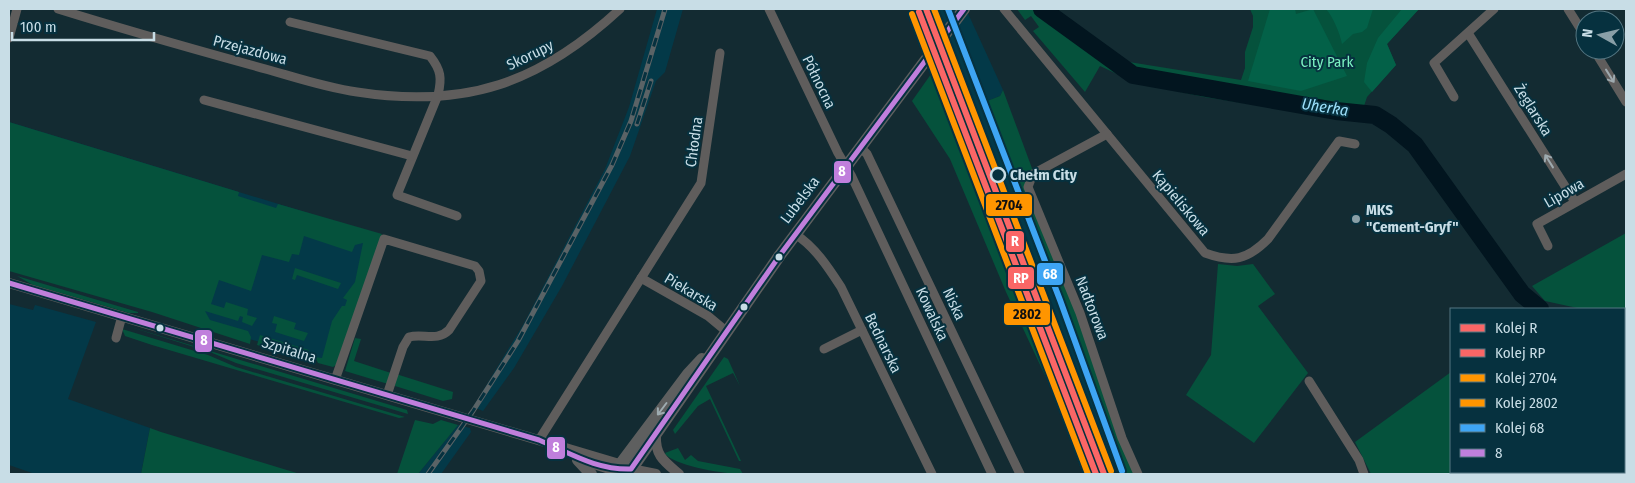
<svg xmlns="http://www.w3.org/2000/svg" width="1635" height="483" viewBox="0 0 1635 483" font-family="'Fira Sans Condensed',sans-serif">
<rect width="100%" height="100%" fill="#132b32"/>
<g fill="#033948">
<polygon points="657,9 683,9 665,72 656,81 630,156 562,286 514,368 483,411 473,407 523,325 605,169 629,107"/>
<polygon points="915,9 966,9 1003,90 1000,96 982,103 1119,471 1111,474 1092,474"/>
<polygon points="9,122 377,234 332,364 9,266"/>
<polygon points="9,304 33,310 35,305 96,322 68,399 150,428 141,474 35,474 9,465"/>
<polygon points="458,425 470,428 471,432 441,474 418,474"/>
</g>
<g fill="#05523c">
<polygon points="1017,9 1047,9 1109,52 1112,50 1129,62 1241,80 1245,68 1245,52 1253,27 1253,16 1250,9 1419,9 1387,44 1396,65 1367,97 1359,121 1204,97 1134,82 1100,66 1085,92 1033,31 1039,27 1031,16 1025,20"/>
<polygon points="936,67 1092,474 1083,474 1048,382 1006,292 950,159 912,101"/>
<polygon points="1003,90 1033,171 1029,187 1079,314 1135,474 1120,474 982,103 1000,96"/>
<polygon points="9,122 239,192 238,196 276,208 278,204 382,234 336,365 333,367 318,363 315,357 322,358 332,321 342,306 345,306 347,300 343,298 355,282 363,243 355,245 352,252 304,236 299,255 292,254 289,262 262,255 251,291 219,280 211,304 224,308 226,302 248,309 247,315 257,318 252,326 242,322 243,317 240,316 238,321 205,311 210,320 248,331 251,337 250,344 152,312 9,271"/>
<polygon points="1626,233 1626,319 1624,319 1624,309 1582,309 1545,301 1532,286"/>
<polygon points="1218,264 1237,266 1253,264 1275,294 1258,306 1308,373 1254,443 1186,395 1211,355"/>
<polygon points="295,268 341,283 338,289 297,275 295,280 292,279"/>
<polygon points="17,276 138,312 138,313 129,313 33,285"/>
<polygon points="274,316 296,323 294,329 308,333 304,341 275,332 277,324 272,323"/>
<polygon points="124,325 397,407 407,410 408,414 236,363 210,352"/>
<polygon points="122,329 208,355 236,367 405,417 399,418 152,345 125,336"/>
<polygon points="260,335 309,350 308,360 257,345"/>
<polygon points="355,338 361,339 354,361 391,373 388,384 345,371"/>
<polygon points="1624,339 1626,339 1626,474 1371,474 1355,442 1451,372 1451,472 1624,472"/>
<polygon points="724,357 728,359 740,386 733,373 706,386 741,461 739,461 710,399 698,406 675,434 673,430"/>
<polygon points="396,374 453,392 452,399 443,401 395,386"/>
<polygon points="415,420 433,424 441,420 458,425 418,474 397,474"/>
<polygon points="150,428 161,432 300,474 141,474"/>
<path d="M678,448l7,12 6,-5 7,6 42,8 3,5c-18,0 -63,-7 -77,-19l-1,-2z"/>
</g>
<g fill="#036148">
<polygon points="1270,9 1295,9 1296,14 1313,9 1347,76 1301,91 1248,81"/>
<path d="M1326,9h47l-6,19 -5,4 -9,2 -11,10c-2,-11 -9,-27 -16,-35z"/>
<polygon points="1402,9 1419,9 1387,44 1396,65 1372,92 1364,82 1367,63 1378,38"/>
</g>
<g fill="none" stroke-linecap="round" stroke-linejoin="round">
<polyline stroke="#02151f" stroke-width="3" points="1585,474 1585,472"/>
<g stroke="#02151f" stroke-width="18">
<polyline points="1042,9 1133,75 1336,111 1375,115 1391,125 1415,145 1522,294 1540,309"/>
<polyline points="1624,333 1626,334"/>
</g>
<g stroke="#5f5d5c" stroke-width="9">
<path d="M58,9c64,20 128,38 193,56 35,9 70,22 106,27 109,17 183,-9 263,-83"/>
<polyline points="769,9 838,153 851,175 992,474"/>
<path d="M1004,9l201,244c28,10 42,7 63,-14l71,-98 16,3"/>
<polyline points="1568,9 1585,36"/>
<path d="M290,22l140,34c11,14 12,22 8,39l-41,100 60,21"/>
<polyline points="1468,33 1575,202"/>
<polyline points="9,38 17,9"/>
<polyline points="1594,50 1626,102"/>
<polyline points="1454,97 1434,63 1494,9"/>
<polyline points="204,100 412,156"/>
<polyline points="1107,134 1033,174 1028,187 1080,313 1122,438 1138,474"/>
<polyline points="861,148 867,154 1020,474"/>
<path d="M795,234c20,13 33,33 46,53l91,187"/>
<polyline points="1548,246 1537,224 1626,174"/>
<polyline points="641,278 708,316 726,331"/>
<polyline points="116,338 122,316"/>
<polyline points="824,349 862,330"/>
<path d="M335,380l49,-141 91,27 4,5 2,10 -32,49c-12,12 -26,3 -40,7l-6,10 -16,48"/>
<polyline points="1309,381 1359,460 1364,474"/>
<polyline points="539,440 701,183 720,53"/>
</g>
<g stroke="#5f5d5c" stroke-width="10">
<polyline points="9,283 626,466"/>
<path d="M656,436c-1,20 9,26 23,38"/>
<polyline points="577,459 616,471 631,469 656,474"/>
</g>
<g stroke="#5e5f5f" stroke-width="12">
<polyline points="578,460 591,474"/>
<polyline points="613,474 688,374 702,359"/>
<polyline points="628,474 780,255 964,9"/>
</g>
<g stroke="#5a6366" stroke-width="5">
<g id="rail">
<polyline points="919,9 1098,474"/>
<polyline points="637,124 651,81"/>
<polyline points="428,474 473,411 518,341 612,165 631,121 665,9"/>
</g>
</g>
<use href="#rail" stroke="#06313f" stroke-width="3" stroke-dasharray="9" stroke-linecap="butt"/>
<g stroke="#06313f" stroke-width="9">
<path id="bus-1" d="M9,283l530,157c31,13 57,30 92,29l149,-214 184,-246"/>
</g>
<use href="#bus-1" stroke="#c07fdc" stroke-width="5"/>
<g stroke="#06313f" stroke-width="10">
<polyline id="rail-1" points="926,9 1104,474"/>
</g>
<g stroke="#06313f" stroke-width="10">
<polyline id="rail-2" points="919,12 1096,474"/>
</g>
<g stroke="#06313f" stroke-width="10">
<polyline id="rail-3" points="934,9 1111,471"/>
</g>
<g stroke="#06313f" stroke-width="10">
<polyline id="rail-4" points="912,14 1088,474"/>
</g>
<g stroke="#06313f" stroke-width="10">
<polyline id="rail-5" points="948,9 1060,300 1122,471"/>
</g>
<use href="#rail-1" stroke="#fa6666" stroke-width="6"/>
<use href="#rail-2" stroke="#fa6666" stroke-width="6"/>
<use href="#rail-3" stroke="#ff9500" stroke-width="6"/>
<use href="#rail-4" stroke="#ff9500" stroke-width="6"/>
<use href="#rail-5" stroke="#3ea5f4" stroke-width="6"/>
</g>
<defs><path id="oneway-shaft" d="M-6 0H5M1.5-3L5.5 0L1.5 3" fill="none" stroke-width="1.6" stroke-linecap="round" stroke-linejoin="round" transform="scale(1.25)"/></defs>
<g stroke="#9eaaaf">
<use href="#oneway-shaft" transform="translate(1610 76) rotate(58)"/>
<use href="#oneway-shaft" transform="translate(1549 161) rotate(-122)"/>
</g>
<use stroke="#9eabb0" href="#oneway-shaft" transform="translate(662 409) rotate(127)"/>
<circle fill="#06313f" stroke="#c8dde6" stroke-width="2.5" cx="998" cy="175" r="7"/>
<circle fill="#899fa7" stroke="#06313f" stroke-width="2" cx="1356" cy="219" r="5"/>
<g fill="#c8dde6" stroke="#06313f" stroke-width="2">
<circle cx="779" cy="257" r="4.5"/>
<circle cx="744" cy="307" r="4.5"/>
<circle cx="160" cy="328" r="4.5"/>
</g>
<g text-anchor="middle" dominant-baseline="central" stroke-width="4" stroke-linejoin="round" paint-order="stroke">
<g font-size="15" fill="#c8dde6" stroke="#06313f">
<text transform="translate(250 50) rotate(15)">Przejazdowa</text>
<text transform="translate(530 55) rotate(-26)">Skorupy</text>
<text transform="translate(819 82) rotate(64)">Północna</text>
<text transform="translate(1533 110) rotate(58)">Żeglarska</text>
<text transform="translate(694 142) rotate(-82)">Chłodna</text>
<text transform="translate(1564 193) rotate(-30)">Lipowa</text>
<text transform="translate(800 200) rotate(-53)">Lubelska</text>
<text transform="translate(1181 203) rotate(50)">Kąpieliskowa</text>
<text transform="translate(691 292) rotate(31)">Piekarska</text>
<text transform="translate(954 304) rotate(65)">Niska</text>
<text transform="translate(1092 308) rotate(69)">Nadtorowa</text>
<text transform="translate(932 314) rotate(65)">Kowalska</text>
<text transform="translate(883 343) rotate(64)">Bednarska</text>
<text transform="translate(289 350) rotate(17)">Szpitalna</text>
</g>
<g font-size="15" fill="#7bf1c1" stroke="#06313f">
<text x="1327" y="62">City Park</text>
</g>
<g font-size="15" font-weight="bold" fill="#c8dde6" stroke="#06313f" text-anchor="start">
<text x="1010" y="175">Chełm City</text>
</g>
<g font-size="15" font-weight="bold" fill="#c8dde6" stroke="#06313f" text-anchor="start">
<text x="1366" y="210">MKS<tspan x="1366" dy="17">"Cement-Gryf"</tspan></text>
</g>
<g font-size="16" font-style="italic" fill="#9bdef9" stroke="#06313f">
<text transform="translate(1325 107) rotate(9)">Uherka</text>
</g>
</g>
<g stroke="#06313f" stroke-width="2">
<rect x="833" y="160" width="19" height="24" rx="5" fill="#c07fdc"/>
<rect x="985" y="193" width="48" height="24" rx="5" fill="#ff9500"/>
<rect x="1005" y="230" width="20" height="23" rx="5" fill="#fa6666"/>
<rect x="1036" y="262" width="28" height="24" rx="5" fill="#3ea5f4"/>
<rect x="1007" y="266" width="28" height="24" rx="5" fill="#fa6666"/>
<rect x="1003" y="302" width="48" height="24" rx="5" fill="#ff9500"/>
<rect x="194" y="329" width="19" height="24" rx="5" fill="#c07fdc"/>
<rect x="546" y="436" width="20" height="24" rx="5" fill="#c07fdc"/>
</g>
<g font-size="14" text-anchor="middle" font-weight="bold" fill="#fff">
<text x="842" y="176">8</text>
<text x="1015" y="246">R</text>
<text x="1050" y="279">68</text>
<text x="1021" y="283">RP</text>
<text x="204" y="345">8</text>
<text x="556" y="452">8</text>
</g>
<g font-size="14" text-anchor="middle" font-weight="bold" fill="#111">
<text x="1009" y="210">2704</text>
<text x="1027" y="319">2802</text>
</g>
<rect width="1635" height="483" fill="none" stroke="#c8dde6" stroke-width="20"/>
<rect x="1450" y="308" width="175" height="165" fill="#06313f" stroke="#547682"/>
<rect x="1460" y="324" width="25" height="8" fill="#fa6666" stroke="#547682"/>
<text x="1495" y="333" font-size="15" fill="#c8dde6">Kolej R</text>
<rect x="1460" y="349" width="25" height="8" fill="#fa6666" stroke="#547682"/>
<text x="1495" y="358" font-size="15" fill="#c8dde6">Kolej RP</text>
<rect x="1460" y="374" width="25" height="8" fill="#ff9500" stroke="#547682"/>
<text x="1495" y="383" font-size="15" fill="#c8dde6">Kolej 2704</text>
<rect x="1460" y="399" width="25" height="8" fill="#ff9500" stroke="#547682"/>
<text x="1495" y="408" font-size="15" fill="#c8dde6">Kolej 2802</text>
<rect x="1460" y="424" width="25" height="8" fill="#3ea5f4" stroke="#547682"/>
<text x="1495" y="433" font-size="15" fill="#c8dde6">Kolej 68</text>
<rect x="1460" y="449" width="25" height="8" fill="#c07fdc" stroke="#547682"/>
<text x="1495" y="458" font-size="15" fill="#c8dde6">8</text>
<g transform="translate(1600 35) rotate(278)"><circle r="24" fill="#06313f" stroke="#547682"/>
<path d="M0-4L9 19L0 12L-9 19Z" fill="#899fa7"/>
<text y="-8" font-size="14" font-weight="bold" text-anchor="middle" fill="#c8dde6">N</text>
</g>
<path d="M12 32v8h142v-8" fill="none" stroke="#c8dde6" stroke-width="2.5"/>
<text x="20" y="32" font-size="15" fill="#c8dde6" stroke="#06313f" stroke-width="4" paint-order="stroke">100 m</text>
</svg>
